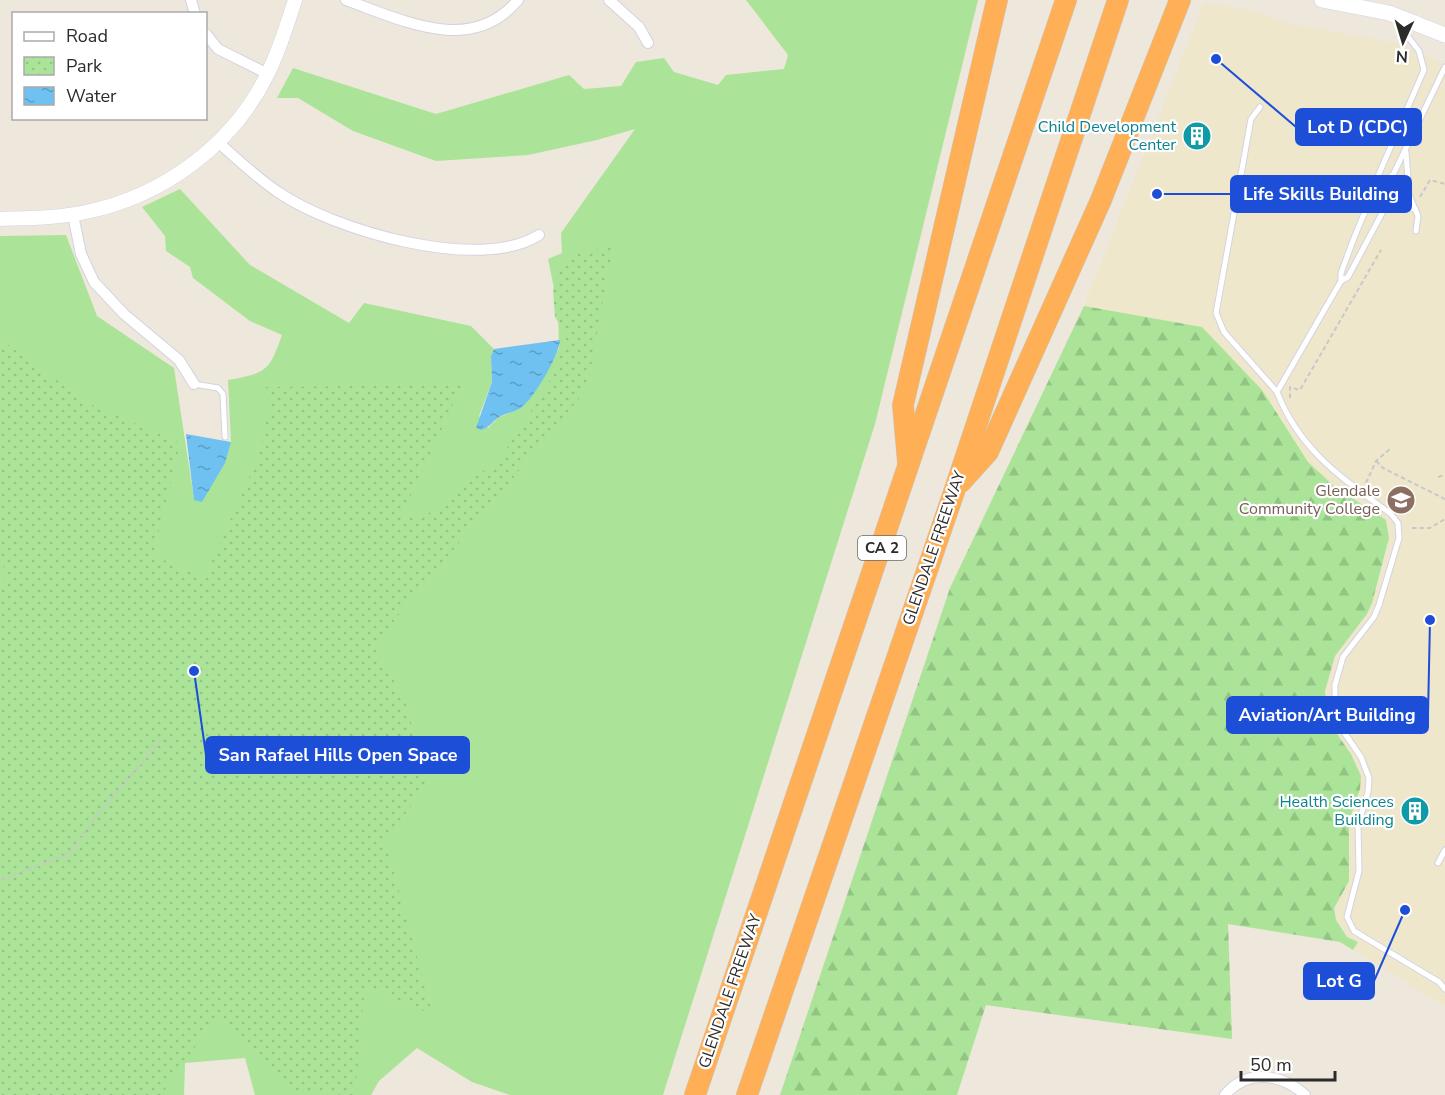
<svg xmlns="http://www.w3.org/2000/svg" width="1445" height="1095" viewBox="0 0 1445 1095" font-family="'Nunito Sans',sans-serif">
<defs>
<pattern id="forest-firs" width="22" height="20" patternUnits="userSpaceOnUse" patternTransform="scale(1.5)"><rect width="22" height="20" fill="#abe498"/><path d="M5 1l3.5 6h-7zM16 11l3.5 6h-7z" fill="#93c483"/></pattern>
<pattern id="park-dots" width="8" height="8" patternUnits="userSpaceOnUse" patternTransform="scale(1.5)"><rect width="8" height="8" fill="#abe498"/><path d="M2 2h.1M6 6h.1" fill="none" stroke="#93c483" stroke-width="1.8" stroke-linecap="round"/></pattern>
<pattern id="water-ripples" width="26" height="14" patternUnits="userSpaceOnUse" patternTransform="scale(1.5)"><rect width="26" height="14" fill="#6ec1f0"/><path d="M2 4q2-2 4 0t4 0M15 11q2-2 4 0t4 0" fill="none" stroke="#5b9dc3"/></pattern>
</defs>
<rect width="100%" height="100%" fill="#ede7dc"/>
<polygon fill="#eee7cc" points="1204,3 1254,11 1287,23 1400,44 1445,64 1445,1006 1353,950 1357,942 1347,937 1336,920 1334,908 1350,867 1348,838 1356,763 1332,727 1326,707 1325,691 1335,656 1367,614 1372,603 1388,547 1389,529 1379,513 1335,487 1308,462 1202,327 1084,306"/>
<path fill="#abe498" d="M746,0h232l-103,424 -212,671h-153l-38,-13 -55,-34 -38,33 -8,14h-116l-10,-37 -60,5 -1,32h-184v-859l66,-1 31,81 77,52 20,131 37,-57 -3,-62c38,-7 41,-8 54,-45l-32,-14 -57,-43 -3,-11 -24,-16 -1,-15 -23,-29 38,-18 70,76 99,58 15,-20 107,23 23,23 -3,7 1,26 -13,34 9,12 11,-11 21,-8 22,-30 17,-31 -1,-40 -10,-49 14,-6 -1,-20 74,-104 -38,11 -69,15 -92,6 -83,-30 -55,-33h-21l16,-30 143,46 133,-39 15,14 37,-3 15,-24 28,-4 10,14 44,13 8,-10 58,-6 4,-14z"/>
<polygon fill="url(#forest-firs)" points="1084,306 1202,327 1262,390 1308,462 1335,487 1386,520 1389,538 1372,603 1367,614 1335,656 1325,691 1326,707 1332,727 1351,754 1361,776 1360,789 1349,821 1349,881 1334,908 1336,920 1347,937 1358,942 1353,950 1340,942 1228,924 1232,1039 986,1005 957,1095 780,1095 950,588"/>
<polygon fill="url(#park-dots)" points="613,246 587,389 373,646 404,697 428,784 385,840 433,1015 365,985 355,1095 294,1093 217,1016 161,1095 0,1095 0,583 9,575 0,562 0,339 88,403 180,443 153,555 204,579 259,455 270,403 263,387 462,385 402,514 420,520 500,458 547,387 567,337 555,317 553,290 563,258"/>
<g fill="url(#water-ripples)">
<path d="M560,340c-1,16 -26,58 -39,68 -6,4 -15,5 -22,9 -7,5 -10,11 -18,13l-5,-2 16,-46 -1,-26 3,-7z"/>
<polygon points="186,434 231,442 225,463 202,502 194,500"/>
</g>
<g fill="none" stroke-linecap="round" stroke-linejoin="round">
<g stroke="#d2d3e3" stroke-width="7">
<g id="service">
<polyline points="1260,107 1251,119 1216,313 1224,332 1277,392"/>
<polyline points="1406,152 1409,195 1418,216 1416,231"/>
<path d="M1393,175l3,12 -48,90 -7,4 -64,111c23,59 65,86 114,122l7,9 1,15 -20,67 -5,12 -31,40 -8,28v26l4,14 22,32 8,21 -1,14 -10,33 1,46 -12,46 7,14 85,51 6,7"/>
<polyline points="1373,201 1370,195 1375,183 1424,70 1419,51 1396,21"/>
<polyline points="1389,202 1415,209"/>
<path d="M1341,281v-8c10,-26 28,-85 52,-98l52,-108"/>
<polyline points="194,384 218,388 223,394 225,437"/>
<polyline points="1438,863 1445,850"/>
</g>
</g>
<g stroke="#d2d3e3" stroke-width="12">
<g id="minor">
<polyline points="191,0 195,14"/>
<path d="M346,0c56,20 125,56 172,0"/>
<polyline points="609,0 639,27 648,43"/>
<polyline points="206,34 218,49 268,74"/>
<path d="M218,142c19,17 39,36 60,50 55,38 201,81 261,43"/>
<polyline points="73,215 81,254 94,282 124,314 179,360 194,384"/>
<path d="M1225,1095c22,-27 57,-21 80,0"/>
</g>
</g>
<g stroke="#d2d3e3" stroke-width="15">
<path id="tertiary" d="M0,219c29,-1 58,-1 86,-7 78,-16 148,-68 182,-139 12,-24 19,-48 27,-73"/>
</g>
<g stroke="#d2d3e3" stroke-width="16">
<polyline id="secondary" points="1322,0 1389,13 1445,35"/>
</g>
<g stroke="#c8c8c8" stroke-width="22">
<g id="motorway">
<polyline points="908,462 903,405 997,0"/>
<polyline points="961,482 988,452 1101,200 1180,0"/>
<polyline points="695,1095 1066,0"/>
<polyline points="747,1095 955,489 1118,0"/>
</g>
</g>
<g stroke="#c8c8c8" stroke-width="2" stroke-dasharray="4.5 3" stroke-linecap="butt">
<polyline points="1420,197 1430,180 1445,184"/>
<polyline points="1327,206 1350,210"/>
<polyline points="1290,398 1290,387 1300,390 1381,250"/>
<polyline points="1376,461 1383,468 1445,499"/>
<polyline points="1438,477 1445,475"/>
<polyline points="1366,483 1376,461 1391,448"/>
<polyline points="1412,528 1430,528 1445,519"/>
<polyline points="0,880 69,854 95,818 161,740"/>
</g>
<use href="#service" stroke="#fff" stroke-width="5"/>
<use href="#minor" stroke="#fff" stroke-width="10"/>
<use href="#tertiary" stroke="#fff" stroke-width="14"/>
<use href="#secondary" stroke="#fff" stroke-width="15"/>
<use href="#motorway" stroke="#ffaf55" stroke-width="21"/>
</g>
<defs>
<g id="building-disc" transform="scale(1.5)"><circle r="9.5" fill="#0f9aa8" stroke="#fff"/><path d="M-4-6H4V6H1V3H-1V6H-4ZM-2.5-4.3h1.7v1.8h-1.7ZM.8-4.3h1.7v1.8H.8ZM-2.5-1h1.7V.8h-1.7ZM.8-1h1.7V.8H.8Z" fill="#fff"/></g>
<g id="university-disc" transform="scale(1.5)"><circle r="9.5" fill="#8d6e63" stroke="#fff"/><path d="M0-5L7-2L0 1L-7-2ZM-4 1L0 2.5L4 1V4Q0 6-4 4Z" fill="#fff"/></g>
</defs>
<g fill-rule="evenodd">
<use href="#building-disc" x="1197" y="136"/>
<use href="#university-disc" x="1401" y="500"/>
<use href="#building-disc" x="1415" y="811"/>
</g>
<g text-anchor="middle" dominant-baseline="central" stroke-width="4.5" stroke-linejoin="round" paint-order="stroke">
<rect fill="#fff" stroke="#6b6b6b" stroke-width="1.5" x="858" y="536" width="48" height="24" rx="4.5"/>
<g font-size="15" font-weight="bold" fill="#2b2b2b">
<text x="882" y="548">CA 2</text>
</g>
<g font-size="16" fill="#0d838f" stroke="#fff" text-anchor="end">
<text x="1176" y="127">Child Development<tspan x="1176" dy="18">Center</tspan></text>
<text x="1394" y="802">Health Sciences<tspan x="1394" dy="18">Building</tspan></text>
</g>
<g font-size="16" fill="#785e54" stroke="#fff" text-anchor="end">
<text x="1380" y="491">Glendale<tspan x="1380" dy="18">Community College</tspan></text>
</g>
<g font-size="16" fill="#2b2b2b" stroke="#fff">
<text transform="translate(934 548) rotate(-71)">GLENDALE FREEWAY</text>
<text transform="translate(730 991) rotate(-71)">GLENDALE FREEWAY</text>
</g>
</g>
<path fill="none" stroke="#1d4ed8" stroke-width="2" d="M1216 59L1296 127M1157 194L1231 194M1430 620L1428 715M194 671L206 755M1405 910L1374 981"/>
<g fill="#1d4ed8" stroke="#fff" stroke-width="2">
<circle cx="1216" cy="59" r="6"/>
<circle cx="1157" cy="194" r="6"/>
<circle cx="1430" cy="620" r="6"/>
<circle cx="194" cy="671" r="6"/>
<circle cx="1405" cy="910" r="6"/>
</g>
<g fill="#1d4ed8" stroke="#1d4ed8" stroke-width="2">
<rect x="1296" y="109" width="125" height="36" rx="6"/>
<rect x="1231" y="176" width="180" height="36" rx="6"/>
<rect x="1227" y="697" width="201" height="36" rx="6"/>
<rect x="206" y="737" width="263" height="36" rx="6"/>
<rect x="1304" y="963" width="70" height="36" rx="6"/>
</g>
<g font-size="18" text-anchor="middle" font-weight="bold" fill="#fff">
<text x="1358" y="133">Lot D (CDC)</text>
<text x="1321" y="200">Life Skills Building</text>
<text x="1327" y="721">Aviation/Art Building</text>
<text x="338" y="761">San Rafael Hills Open Space</text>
<text x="1339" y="987">Lot G</text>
</g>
<rect x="12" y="12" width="195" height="108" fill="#ffffff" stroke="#aaaaaa" stroke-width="1.5"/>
<rect x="24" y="32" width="30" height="9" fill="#ffffff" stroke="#aaaaaa" stroke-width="1.5"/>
<text x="66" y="42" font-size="18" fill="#2b2b2b">Road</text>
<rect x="24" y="57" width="30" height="18" fill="url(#park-dots)" stroke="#aaaaaa" stroke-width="1.5"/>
<text x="66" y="72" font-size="18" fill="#2b2b2b">Park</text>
<rect x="24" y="87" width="30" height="18" fill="url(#water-ripples)" stroke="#aaaaaa" stroke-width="1.5"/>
<text x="66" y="102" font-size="18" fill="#2b2b2b">Water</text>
<g transform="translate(1403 42) rotate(184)" stroke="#ffffff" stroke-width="4.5" paint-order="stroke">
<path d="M0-4.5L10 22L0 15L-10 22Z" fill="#2b2b2b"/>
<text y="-9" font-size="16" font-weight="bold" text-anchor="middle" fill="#2b2b2b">N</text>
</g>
<path d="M1241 1071v9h94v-9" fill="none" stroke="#2b2b2b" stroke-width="3"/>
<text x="1250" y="1071" font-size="18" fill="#2b2b2b" stroke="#ffffff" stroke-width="4.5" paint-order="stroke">50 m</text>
</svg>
